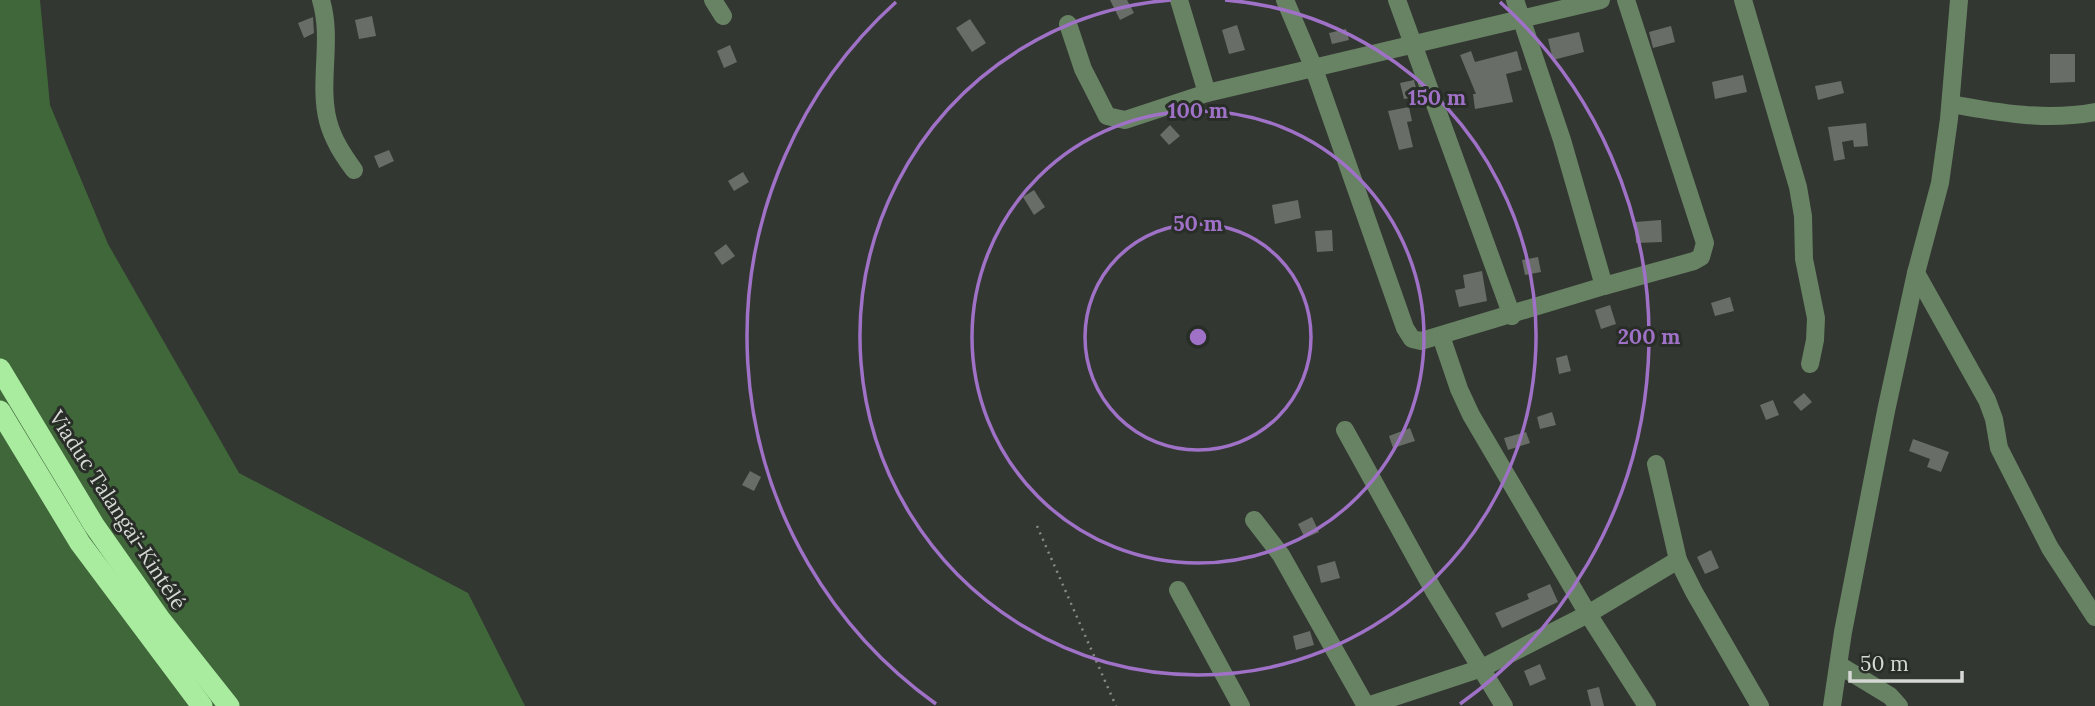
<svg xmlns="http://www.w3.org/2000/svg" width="2095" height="706" viewBox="0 0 2095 706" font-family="Lora,serif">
<rect width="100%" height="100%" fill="#323731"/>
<polygon fill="#40673a" points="0,0 40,0 50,105 108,244 239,473 468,593 525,706 0,706"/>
<g fill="#686d67">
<polygon points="1110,0 1127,0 1134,13 1120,20"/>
<polygon points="372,16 376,36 359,39 355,20"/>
<polygon points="313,17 314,33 304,38 298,23"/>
<polygon points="970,19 986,43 972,52 956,28"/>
<polygon points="1237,25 1245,50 1229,54 1222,30"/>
<polygon points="1671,26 1675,42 1653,48 1649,32"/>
<polygon points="1346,29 1349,40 1332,44 1329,33"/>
<polygon points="1579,32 1584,52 1553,60 1548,39"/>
<polygon points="730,45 737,62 724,68 717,51"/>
<polygon points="1471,51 1475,62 1517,51 1522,70 1506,74 1513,102 1475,109 1473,94 1476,94 1460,55"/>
<polygon points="2050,54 2075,54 2075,82 2050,83"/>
<polygon points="1743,75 1747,92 1715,99 1712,82"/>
<polygon points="1414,80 1418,96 1404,99 1400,83"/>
<polygon points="1841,81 1844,93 1818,100 1815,86"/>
<polygon points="1409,107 1412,121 1407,122 1413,147 1399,150 1388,111"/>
<polygon points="1866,123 1868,146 1854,147 1853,140 1842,142 1845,159 1834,161 1828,127"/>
<polygon points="1170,125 1180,136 1169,145 1160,135"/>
<polygon points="389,150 394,161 379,168 374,156"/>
<polygon points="743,172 749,182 734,191 728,181"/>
<polygon points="1034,190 1045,207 1034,215 1023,197"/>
<polygon points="1298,200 1301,218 1275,224 1272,205"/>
<polygon points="1661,220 1662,242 1636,243 1635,222"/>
<polygon points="1332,230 1333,251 1317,252 1315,231"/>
<polygon points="726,244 735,256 722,265 714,253"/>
<polygon points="1538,257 1541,272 1525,275 1522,260"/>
<polygon points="1482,271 1487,301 1459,307 1455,290 1465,288 1463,275"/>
<polygon points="1730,297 1734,311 1715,316 1711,303"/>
<polygon points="1610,305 1616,324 1601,329 1595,310"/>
<polygon points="1567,355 1571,371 1559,374 1556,358"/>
<polygon points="1804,393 1812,402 1801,411 1793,402"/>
<polygon points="1773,400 1779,415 1766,420 1760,405"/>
<polygon points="1552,412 1556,425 1540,429 1537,417"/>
<polygon points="1410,428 1415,441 1393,448 1389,436"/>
<polygon points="1526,432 1530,443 1508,450 1504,438"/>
<polygon points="1913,439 1949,452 1941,472 1927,467 1930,459 1909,451"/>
<polygon points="750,471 761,477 754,491 742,485"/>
<polygon points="1312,517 1319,532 1305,538 1298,524"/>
<polygon points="1711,550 1719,568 1705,574 1697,557"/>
<polygon points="1335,561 1340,578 1321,583 1317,566"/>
<polygon points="1550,584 1558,602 1502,628 1495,613 1529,599 1527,594"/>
<polygon points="1310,631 1314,645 1296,650 1293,636"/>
<polygon points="1540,664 1546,679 1530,686 1524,671"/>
<polygon points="1599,687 1604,706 1591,706 1587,690"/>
</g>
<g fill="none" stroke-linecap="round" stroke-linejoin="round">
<polyline stroke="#878b86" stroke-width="2.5" stroke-dasharray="2 5" stroke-linecap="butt" points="1037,526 1116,706"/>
<g stroke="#688264" stroke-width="18">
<path d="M321,0c12,40 -3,82 7,121 5,19 15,34 26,49"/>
<polyline points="713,0 723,16"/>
<polyline points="1179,0 1207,93"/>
<polyline points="1285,0 1313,66 1405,328 1412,339 1421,341 1604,286 1562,140 1515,0"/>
<polyline points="1397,0 1512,316"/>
<polyline points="1743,0 1798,187 1803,216 1804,259 1816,318 1815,340 1810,364"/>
<polyline points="1068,24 1083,69 1107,116 1125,120 1207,93 1601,0"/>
<path d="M1951,104c48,9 96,17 144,8"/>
<polyline points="1916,273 1987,400 1994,419 1999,448 2050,548 2095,617"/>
<polyline points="1604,286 1694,261 1701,257 1705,243 1626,0"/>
<polyline points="1441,336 1459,389 1471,415 1588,614 1647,706"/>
<polyline points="1345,430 1434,591 1504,706"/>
<polyline points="1656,464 1678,560 1694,592 1760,706"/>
<polyline points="1254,520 1281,555 1366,706"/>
<polyline points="1178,590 1241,706"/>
<polyline points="1839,665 1890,696 1899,706"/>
<polyline points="1367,706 1482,668 1588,614 1678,560"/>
<polyline points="1832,706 1843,632 1886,411 1916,273 1940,183 1949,119 1959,0"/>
</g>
<g stroke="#a9eca0" stroke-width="21">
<polyline points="0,369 94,525 160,619 229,706"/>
<polyline points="0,411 80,543 202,706"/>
</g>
</g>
<g fill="none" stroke="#9f71c7" stroke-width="3.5">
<circle cx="1198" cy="337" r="113"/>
<circle cx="1198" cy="337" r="226"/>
<path d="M1225 0A338 338 0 1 1 1171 0"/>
<path d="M936 704A451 451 0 0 1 896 2M1500 2A451 451 0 0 1 1460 704"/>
</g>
<g text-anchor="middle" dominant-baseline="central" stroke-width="6" stroke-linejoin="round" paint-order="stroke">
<g font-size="21" fill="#d5d8d4" stroke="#282d28">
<text transform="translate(118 510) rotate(57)">Viaduc Talangaï-Kintélé</text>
</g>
</g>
<circle cx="1198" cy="337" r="10" fill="#9f71c7" stroke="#282d28" stroke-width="3.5"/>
<g font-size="21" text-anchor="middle" font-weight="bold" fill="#9f71c7" stroke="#282d28" stroke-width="6" stroke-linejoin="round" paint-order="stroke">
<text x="1437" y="105">150 m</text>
<text x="1198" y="118">100 m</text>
<text x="1198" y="231">50 m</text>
<text x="1649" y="344">200 m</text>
</g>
<path d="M1850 671v10h112v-10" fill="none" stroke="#d5d8d4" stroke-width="3.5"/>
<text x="1860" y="671" font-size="21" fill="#d5d8d4" stroke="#282d28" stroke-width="5" paint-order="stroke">50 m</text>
</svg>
